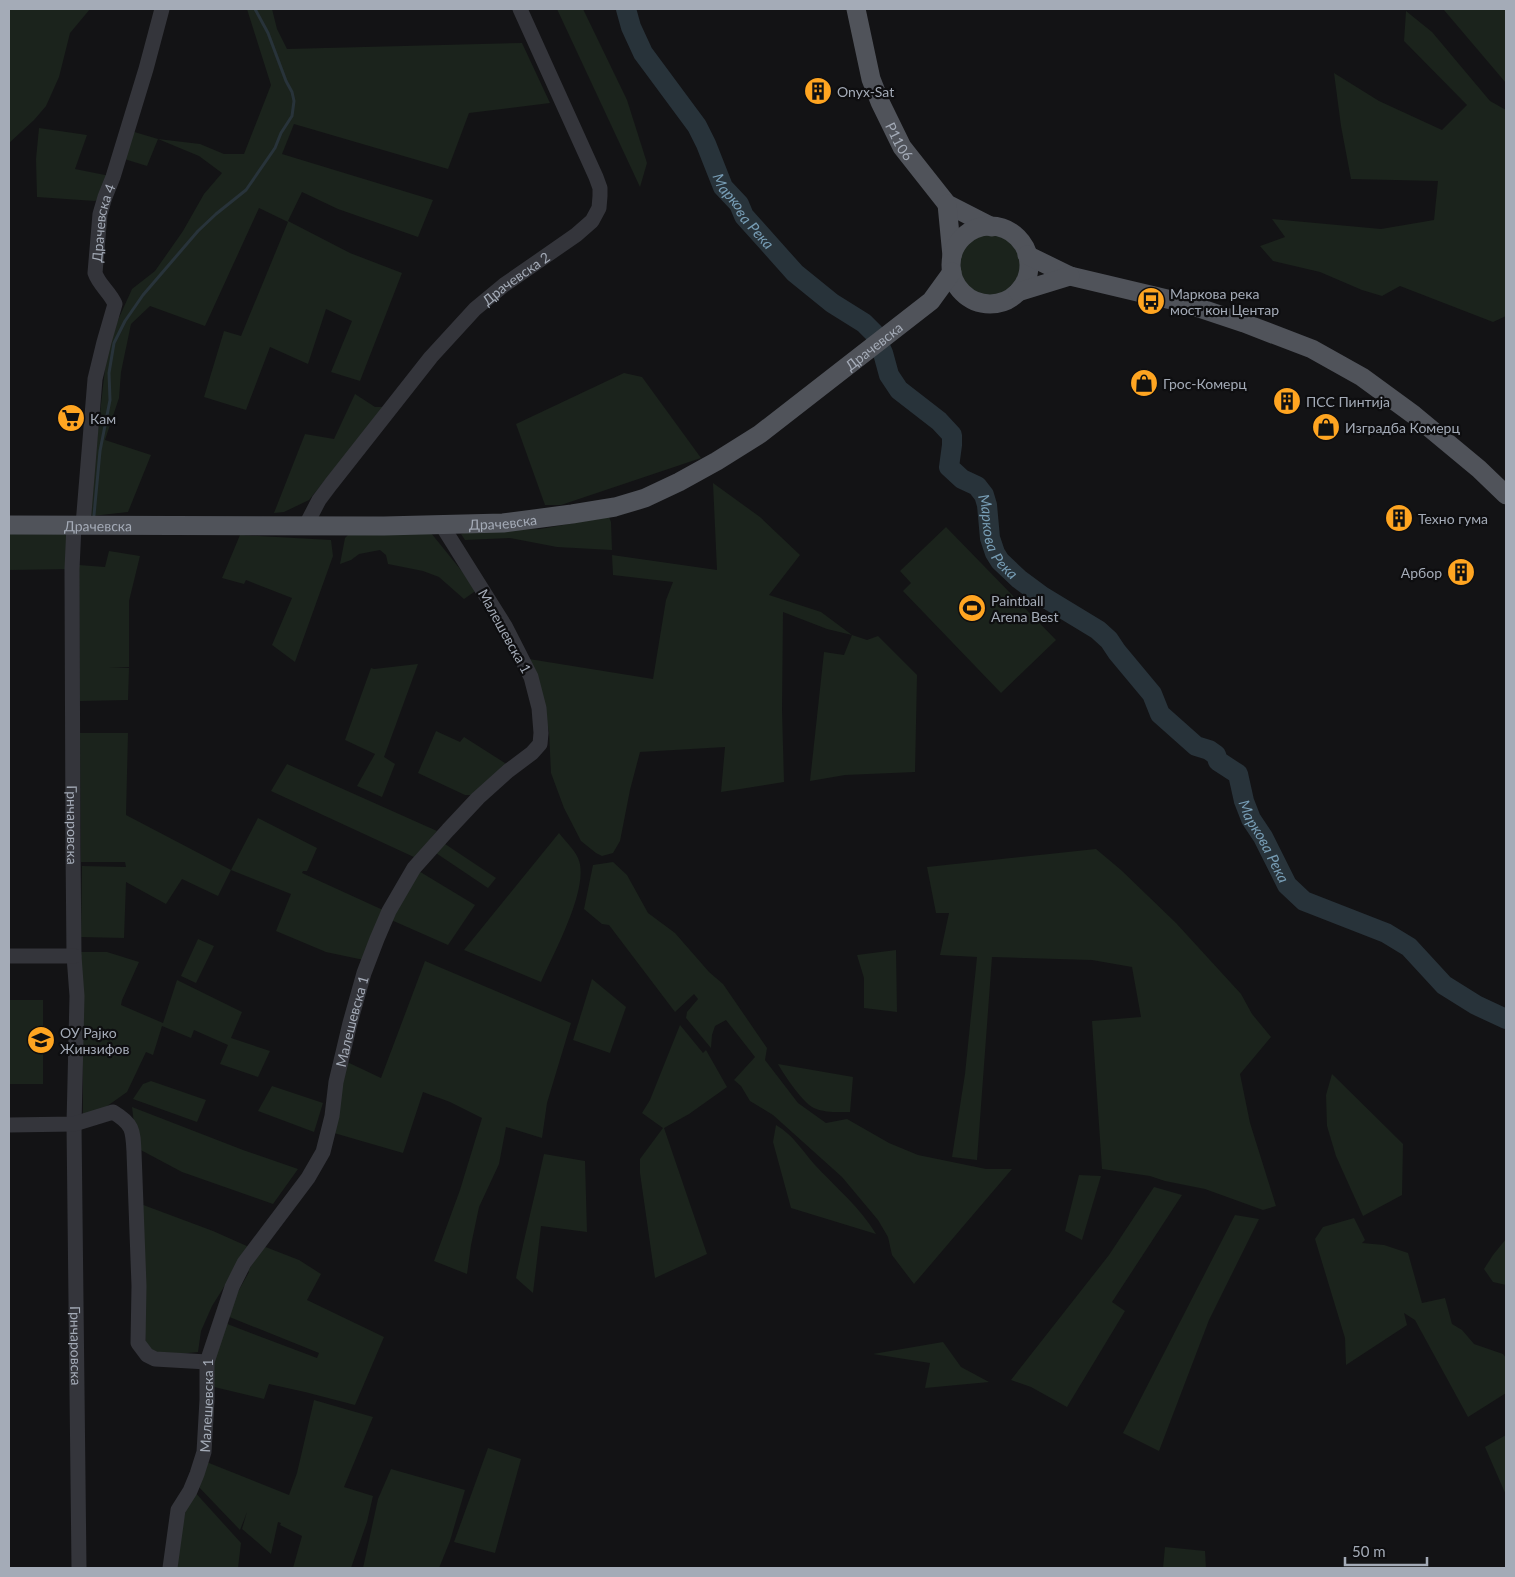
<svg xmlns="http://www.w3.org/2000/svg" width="1515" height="1577" viewBox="0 0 1515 1577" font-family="Lato,sans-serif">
<rect width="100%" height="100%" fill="#131315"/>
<g fill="#1b231c">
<polygon points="9,9 90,9 70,33 59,77 46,106 34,120 9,143"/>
<polygon points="247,9 272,9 277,29 287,49 522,43 550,103 469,113 448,169 294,124 282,154 433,200 418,237 338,209 302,192 288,221 350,253 402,273 360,381 331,372 352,321 326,309 308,364 270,347 246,410 204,397 224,331 241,336 288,222 259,208 205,326 150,306 131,324 121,372 119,398 105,440 151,455 128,512 92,516 89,511 108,342 132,289 155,271 183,231 204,194 222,173 199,156 158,139 147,166 121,158 131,131 158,139 200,144 224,154 244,154 271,85"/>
<polygon points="557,9 583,9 627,100 647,163 640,187"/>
<polygon points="1445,9 1506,9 1506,83 1444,10"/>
<polygon points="1406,11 1432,32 1490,101 1506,110 1506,316 1493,322 1400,286 1382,296 1362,290 1320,272 1273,261 1260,246 1285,237 1272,219 1381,229 1434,220 1438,181 1351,179 1341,126 1334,73 1379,101 1442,130 1467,105 1404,41"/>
<polygon points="39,128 87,135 75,169 110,176 100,198 95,201 37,197 36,159"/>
<circle cx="991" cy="265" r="33"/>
<polygon points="624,373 642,377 701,458 561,505 545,505 516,424"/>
<polygon points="355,394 375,407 384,407 309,500 284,512 274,513 305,434 334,439"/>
<polygon points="713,483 760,517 800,555 769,595 821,612 852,635 867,640 878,636 917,675 915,772 845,775 810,781 824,652 844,655 852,635 827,629 783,612 782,710 784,782 721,792 725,747 640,752 630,790 620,841 613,853 602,856 596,853 581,841 564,808 551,773 549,731 529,659 653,679 666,600 673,582 613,575 612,555 717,570"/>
<polygon points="609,517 611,522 612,550 557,547 510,538 465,540 461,534 472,531 540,529"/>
<polygon points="9,525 74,525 72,569 9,570"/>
<polygon points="946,527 1056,640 1001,693 903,591 911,583 900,571"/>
<polygon points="351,532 431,533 477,590 464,599 439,577 423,571 388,564 386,555 380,550 359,554 351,560 340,564 345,538"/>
<polygon points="240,535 331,540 333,556 295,662 272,645 292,598 246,580 244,584 222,578"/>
<polygon points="109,551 140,556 129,601 129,667 109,667 129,668 128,700 80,701 79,565 105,567"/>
<polygon points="418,664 384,757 395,764 382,797 357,786 375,754 345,740 371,668 374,669"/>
<polygon points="436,731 460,742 464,737 508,765 471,795 465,795 418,773"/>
<polygon points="80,733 128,733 126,815 231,870 258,818 317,848 307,871 303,871 302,873 383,910 364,960 326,952 276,931 291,894 231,870 218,896 182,879 166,904 126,882 124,938 81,937 82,866 126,867 125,862 81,862"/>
<polygon points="287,764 437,831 416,858 271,791"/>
<path d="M559,833c6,8 15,16 19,25 13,28 -25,96 -37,124l-77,-32z"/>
<polygon points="442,842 496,878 488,888 433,851"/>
<polygon points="1096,849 1121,870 1176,923 1241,994 1252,1014 1271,1037 1240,1074 1250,1123 1276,1206 1263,1210 1205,1189 1165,1181 1150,1176 1102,1169 1092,1021 1141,1017 1132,967 1092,960 992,957 977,1160 952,1157 965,1074 977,957 940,955 949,913 936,913 927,867"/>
<polygon points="613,862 627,875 648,913 675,933 709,972 723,984 767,1048 765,1060 798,1103 826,1123 847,1119 889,1143 918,1155 986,1169 1012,1169 914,1284 892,1255 888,1237 878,1220 842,1177 773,1115 750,1101 741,1086 734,1080 755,1057 726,1020 715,1026 712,1035 711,1048 686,1018 687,1012 698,999 694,994 675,1012 609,925 602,924 584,909 593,865"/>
<polygon points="417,870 475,905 448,945 389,919"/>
<polygon points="198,939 214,946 196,983 181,976"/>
<polygon points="896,950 897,1012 864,1008 864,978 857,955"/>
<polygon points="80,952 107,952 139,962 122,1000 121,1005 163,1023 177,980 242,1012 231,1038 270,1051 258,1077 220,1064 228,1045 194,1030 191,1038 162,1026 153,1055 146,1052 127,1092 103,1109 83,1117 83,986"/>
<polygon points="425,961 571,1023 547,1103 542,1138 506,1127 499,1164 479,1207 471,1245 467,1274 434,1261 460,1190 482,1118 450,1102 423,1092 403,1153 334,1133 345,1061 381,1078"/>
<polygon points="592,979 626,1007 610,1053 573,1040"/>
<rect x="9" y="1000" width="34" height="84"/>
<polygon points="680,1025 703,1053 706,1050 727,1087 689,1114 664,1128 707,1254 655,1278 640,1173 640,1159 663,1128 642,1113 650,1100"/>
<path d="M778,1064l75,13 -3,35c-12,0 -25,1 -36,-4 -11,-5 -30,-33 -36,-44z"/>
<polygon points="1332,1074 1403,1144 1402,1195 1363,1216 1336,1156 1327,1126 1326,1095"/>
<polygon points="151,1081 206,1100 197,1122 133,1099 143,1084"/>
<polygon points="272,1086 323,1103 314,1132 258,1111"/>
<polygon points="132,1107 243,1150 298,1169 273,1204 182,1172 137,1148"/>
<path d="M776,1125c16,9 26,25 38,39 21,23 46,43 62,70l-85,-26 -18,-66z"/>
<path d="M544,1154l41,7 2,71 -46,-6 -8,67 -17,-15c8,-41 19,-82 28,-124z"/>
<polygon points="1079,1175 1101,1176 1082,1240 1065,1231"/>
<polygon points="1154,1187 1182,1195 1112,1302 1125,1311 1067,1407 1031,1387 1011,1380 1109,1255"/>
<polygon points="138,1203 213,1231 249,1247 212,1306 201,1331 198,1352 159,1356 146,1351"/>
<polygon points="1235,1215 1259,1219 1209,1320 1159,1451 1123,1433"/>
<polygon points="1354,1218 1365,1240 1362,1243 1384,1245 1408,1253 1422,1303 1445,1298 1452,1324 1462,1330 1474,1344 1503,1354 1506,1358 1506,1393 1468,1417 1415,1320 1404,1313 1407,1325 1346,1365 1345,1338 1315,1239 1323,1227"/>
<polygon points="1506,1239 1506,1285 1493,1282 1484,1269 1493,1255"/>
<polygon points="263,1246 299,1260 321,1274 307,1300 384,1337 355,1405 305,1392 269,1384 264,1399 210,1386 222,1322 317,1358 319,1353 227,1316 235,1297 249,1272 248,1271"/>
<polygon points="943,1342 961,1367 989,1382 925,1388 930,1363 873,1354"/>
<polygon points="314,1400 373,1417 344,1487 373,1496 367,1522 351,1568 293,1568 302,1536 280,1525 281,1523 278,1522 271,1554 242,1529 247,1512 240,1530 196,1484 204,1461 289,1495 297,1473"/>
<polygon points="1506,1435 1506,1495 1485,1447"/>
<polygon points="488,1448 521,1459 495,1553 454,1542"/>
<polygon points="391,1469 465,1490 450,1541 439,1568 363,1568 378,1499"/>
<polygon points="192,1489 241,1543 238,1568 173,1568 174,1551"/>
<polygon points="1165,1547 1205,1551 1206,1568 1163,1568"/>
</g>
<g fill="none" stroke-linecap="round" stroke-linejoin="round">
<polyline stroke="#28333a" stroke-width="3" points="94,515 100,451 110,400 109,373 114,343 125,321 143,295 198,231 216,214 246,190 275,148 281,133 292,116 294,101 292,92 286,81 268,33 255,9"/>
<path stroke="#28333a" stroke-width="20" id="s1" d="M626,9l5,18 12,26 54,73 9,18 17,43 16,17 5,12 51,57 37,30 32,20 10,10 9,20 6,22 10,15 40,31 13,14v10l-3,22 13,12 15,7 7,9 3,10 3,33 5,15 5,8 19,18 23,17 56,34 11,10 8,12 35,42 8,20 36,32 13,4 7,5 2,6 20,13 6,27 7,18 12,18 24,48 17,16 82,32 23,14 35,38 32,20 30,14"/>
<g stroke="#34353b" stroke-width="15">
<path id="s2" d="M74,525l-2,44 1,279 1,108 3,40 -3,128 5,444"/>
<path id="s3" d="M83,525l12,-146 9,-37 11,-38c-5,-12 -16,-19 -20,-31l5,-59 5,-17 8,-20 33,-108 16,-60"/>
<path id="s4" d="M306,525l13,-25 12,-16 100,-127 44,-48 29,-24 72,-50 16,-14 7,-13 1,-12v-8l-4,-11 -76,-168"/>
<polyline points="9,956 74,956"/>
<path d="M9,1125l65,-1 39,-12c20,12 20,18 21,40l5,134 -1,57 9,12 8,4 52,3"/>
<path id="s5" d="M170,1568l8,-58 12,-19 7,-17 7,-22 3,-52v-38l25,-75 12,-24 64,-85 15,-26 9,-36 4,-34 14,-59 14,-50 13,-34 12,-28 25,-43 34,-38 30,-32 30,-27 24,-18 8,-9 1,-11 -2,-25 -8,-31 -26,-51 -64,-102"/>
</g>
<g stroke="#50535a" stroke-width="19">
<path id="s6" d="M856,9l15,70 9,23 22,45 45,57 45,23"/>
<polyline points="947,204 952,256"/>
<circle cx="990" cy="265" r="39"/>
<polyline points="1027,255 1070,276 1184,303 1244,323 1312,349 1362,377 1414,415 1479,469 1506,495"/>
<polyline points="1018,292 1070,276"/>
<path id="s7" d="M9,525l375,1 119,-3 69,-9 43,-7 30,-9 34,-16 38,-21 43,-27 171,-133 21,-29"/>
</g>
</g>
<defs>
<g id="building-disc" transform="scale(1.4375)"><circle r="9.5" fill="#ffa521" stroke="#0e0e10"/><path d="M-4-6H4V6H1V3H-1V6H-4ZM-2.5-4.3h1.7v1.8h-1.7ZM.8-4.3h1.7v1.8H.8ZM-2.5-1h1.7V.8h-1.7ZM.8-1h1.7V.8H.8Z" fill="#111"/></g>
<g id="bus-disc" transform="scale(1.4375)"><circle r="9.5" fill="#ffa521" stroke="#0e0e10"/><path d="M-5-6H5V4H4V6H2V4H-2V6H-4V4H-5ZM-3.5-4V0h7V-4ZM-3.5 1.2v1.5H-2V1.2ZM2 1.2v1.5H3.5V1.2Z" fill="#111"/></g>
<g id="shop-disc" transform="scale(1.4375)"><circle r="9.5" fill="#ffa521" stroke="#0e0e10"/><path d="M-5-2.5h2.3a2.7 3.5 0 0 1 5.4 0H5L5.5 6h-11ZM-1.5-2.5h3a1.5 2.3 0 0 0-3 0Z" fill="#111"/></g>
<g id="supermarket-disc" transform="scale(1.4375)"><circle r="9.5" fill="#ffa521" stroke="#0e0e10"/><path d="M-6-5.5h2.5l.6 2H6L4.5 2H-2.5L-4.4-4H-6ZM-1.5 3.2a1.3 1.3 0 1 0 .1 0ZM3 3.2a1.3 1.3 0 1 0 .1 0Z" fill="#111"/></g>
<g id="stadium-disc" transform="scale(1.4375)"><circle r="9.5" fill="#ffa521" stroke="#0e0e10"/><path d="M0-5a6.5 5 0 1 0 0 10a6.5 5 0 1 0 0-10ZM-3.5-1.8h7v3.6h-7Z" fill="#111"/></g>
<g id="school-disc" transform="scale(1.4375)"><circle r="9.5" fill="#ffa521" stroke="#0e0e10"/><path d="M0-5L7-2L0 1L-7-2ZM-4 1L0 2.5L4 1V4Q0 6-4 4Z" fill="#111"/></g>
</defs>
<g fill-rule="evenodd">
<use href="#building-disc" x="818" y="91"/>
<use href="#bus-disc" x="1151" y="301"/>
<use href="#shop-disc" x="1144" y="383"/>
<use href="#building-disc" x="1287" y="401"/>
<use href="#supermarket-disc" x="71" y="418"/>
<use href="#shop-disc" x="1326" y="427"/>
<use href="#building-disc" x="1399" y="518"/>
<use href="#building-disc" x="1461" y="572"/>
<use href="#stadium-disc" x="972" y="608"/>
<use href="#school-disc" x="41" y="1040"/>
</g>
<g text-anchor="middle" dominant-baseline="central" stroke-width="4.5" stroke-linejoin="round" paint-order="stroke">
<g font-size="14" fill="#a4abb7" stroke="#0e0e10" text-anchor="start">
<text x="837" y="91">Onyx-Sat</text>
<text x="1170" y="293">Маркова река<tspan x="1170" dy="16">мост кон Центар</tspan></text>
<text x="1163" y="383">Грос-Комерц</text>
<text x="1306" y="401">ПСС Пинтија</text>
<text x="90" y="418">Кам</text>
<text x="1345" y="427">Изградба Комерц</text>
<text x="1418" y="518">Техно гума</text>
<text x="1442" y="572" text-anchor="end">Арбор</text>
<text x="991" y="600">Paintball<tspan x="991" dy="16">Arena Best</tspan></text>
<text x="60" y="1032">ОУ Рајко<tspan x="60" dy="16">Жинзифов</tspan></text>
</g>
<g font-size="14" fill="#a4abb7" stroke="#0e0e10">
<text stroke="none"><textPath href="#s6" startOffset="140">P1106</textPath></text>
<text stroke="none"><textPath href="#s3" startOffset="312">Драчевска 4</textPath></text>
<text stroke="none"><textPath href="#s4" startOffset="326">Драчевска 2</textPath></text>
<text stroke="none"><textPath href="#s7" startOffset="914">Драчевска</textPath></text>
<text stroke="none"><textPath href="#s7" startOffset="494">Драчевска</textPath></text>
<text stroke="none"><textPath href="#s7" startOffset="89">Драчевска</textPath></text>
<text transform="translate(505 631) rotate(61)">Малешевска 1</text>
<text stroke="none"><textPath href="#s2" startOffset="300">Грнчаровска</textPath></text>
<text stroke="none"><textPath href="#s5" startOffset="589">Малешевска 1</textPath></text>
<text stroke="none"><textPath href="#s2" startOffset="821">Грнчаровска</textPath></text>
<text stroke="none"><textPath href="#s5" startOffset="169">Малешевска 1</textPath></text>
</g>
<g font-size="15" font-style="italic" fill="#779db5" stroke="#0e0e10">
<text stroke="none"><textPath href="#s1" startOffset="236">Маркова Река</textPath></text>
<text stroke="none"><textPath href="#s1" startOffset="672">Маркова Река</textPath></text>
<text stroke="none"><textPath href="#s1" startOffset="1095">Маркова Река</textPath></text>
</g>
</g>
<rect width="1515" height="1577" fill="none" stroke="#a4abb7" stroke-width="20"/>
<path d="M1345 1557v8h82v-8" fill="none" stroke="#a4abb7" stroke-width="2.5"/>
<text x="1352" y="1557" font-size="15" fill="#a4abb7" stroke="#0e0e10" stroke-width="4" paint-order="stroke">50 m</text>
</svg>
